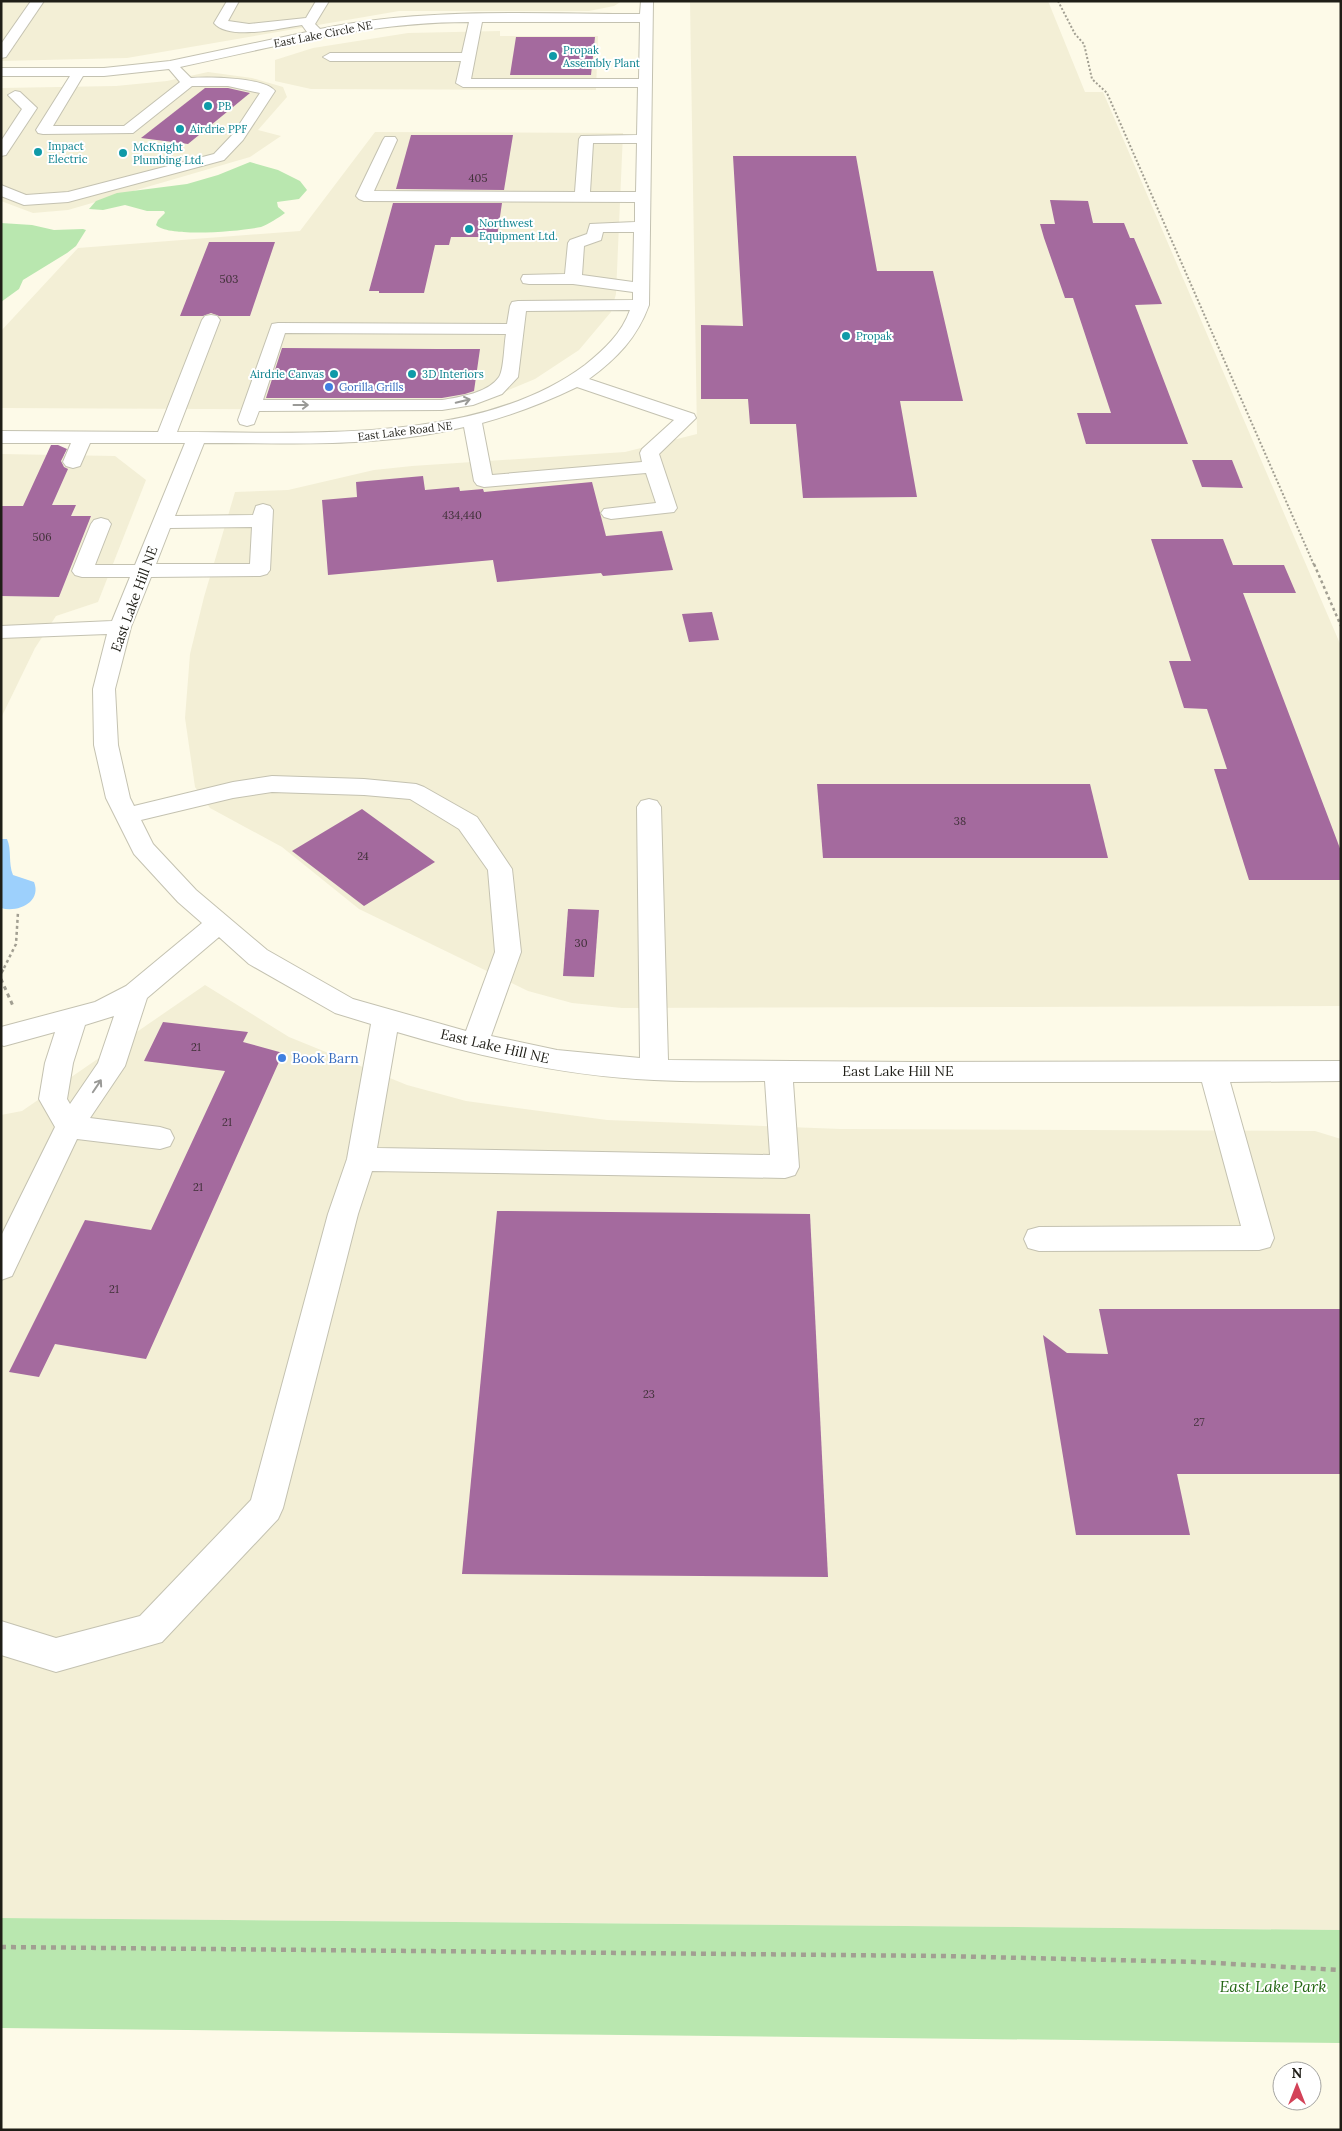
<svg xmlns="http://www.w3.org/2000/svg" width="1342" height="2131" viewBox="0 0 1342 2131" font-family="Lora,serif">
<rect width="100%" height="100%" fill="#fdfae8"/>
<g fill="#f3efd6">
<polygon points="1,1 622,1 614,6 589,11 399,11 127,58 1,61"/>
<polygon points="690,1 1048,1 1085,92 1103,92 1341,646 1341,1006 622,1008 572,1003 528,991 359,909 282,847 210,808 195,787 185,718 190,654 204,597 235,492 288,490 374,470 412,466 625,452 697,434"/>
<polygon points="500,31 500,36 598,36 596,90 311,89 275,81 275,60 313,48 408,33"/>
<polygon points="208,72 252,78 283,87 287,97 258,130 281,136 250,157 68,210 33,213 1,201 1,88 116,86 167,81"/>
<polygon points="375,132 623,133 616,294 611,312 579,350 535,379 482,401 440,410 1,408 1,331 78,248 300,231"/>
<polygon points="1,454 115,456 146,480 98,602 56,616 35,648 1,718"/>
<polygon points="205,985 289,1037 407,1085 466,1101 607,1120 841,1129 1315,1131 1341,1139 1341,1930 1,1918 1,1115 22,1111"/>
</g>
<g fill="#b9e7af">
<path d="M250,162l28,8 22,11 7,9 -8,9 -22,3 1,5 7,6c-7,5 -16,11 -24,14 -19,4 -92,11 -105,-2l2,-5 7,-7 -1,-2h-17l-22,-6 -22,5 -14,-1 7,-8 21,-8 70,-9 31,-9z"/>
<polygon points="1,223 32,225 54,230 83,229 86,230 76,246 67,253 23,280 19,289 1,302"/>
<polygon points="1,1918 1341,1930 1341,2043 1,2028"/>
</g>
<path fill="#9dd0fc" d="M1,839h6c5,11 1,24 6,36l21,7c8,20 -16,31 -33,26z"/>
<g fill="#a46a9e">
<polygon points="516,37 595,37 591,75 510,75"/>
<polygon points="205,88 228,88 250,93 188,144 141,138"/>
<polygon points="411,135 513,135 504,190 396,189"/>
<polygon points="733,156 856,156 877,271 933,271 963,401 900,401 917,497 803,498 796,424 750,424 748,399 701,399 701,325 743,326"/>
<polygon points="1050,200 1088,201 1093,223 1124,223 1130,238 1134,238 1162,304 1135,305 1188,444 1086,444 1077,413 1111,413 1073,298 1065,298 1044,238 1040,224 1055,224"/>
<polygon points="393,203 502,203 497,237 451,237 449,245 435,245 424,293 379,293 379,291 369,291"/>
<polygon points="209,242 275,242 250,316 219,316 211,313 203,316 180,316"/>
<polygon points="282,348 437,349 480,349 474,391 465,394 442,398 266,398"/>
<polygon points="51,445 58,445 67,449 61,461 64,467 68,469 52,505 76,505 71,516 91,516 59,597 1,596 1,506 23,506"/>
<polygon points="1192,460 1232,460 1243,488 1202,487"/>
<polygon points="423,476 425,490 459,487 460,491 483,489 484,492 592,482 606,536 662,531 673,570 603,576 601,573 497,582 493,560 328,575 322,500 357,497 356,482"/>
<polygon points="1151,539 1223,539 1233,565 1284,565 1296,593 1243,593 1341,851 1341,880 1249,880 1214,769 1227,769 1207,709 1184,708 1169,661 1191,661"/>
<polygon points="712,612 719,640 689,642 682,614"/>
<polygon points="817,784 1090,784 1108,858 823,858"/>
<polygon points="362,809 435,862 364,906 292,851"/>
<polygon points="568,909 599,910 594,977 563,976"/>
<polygon points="163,1022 248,1032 243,1042 283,1053 146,1359 55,1344 39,1377 9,1372 85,1220 151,1230 225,1071 144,1061"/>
<polygon points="497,1211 810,1214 828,1577 462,1574"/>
<polygon points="1099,1309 1341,1309 1341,1474 1177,1474 1190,1535 1076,1535 1043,1335 1067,1353 1108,1354"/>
</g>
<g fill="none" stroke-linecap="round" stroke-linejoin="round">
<g stroke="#c4c2b1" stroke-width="2">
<g id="minor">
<polygon points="31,1 44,1 6,57 1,58 1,44"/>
<path d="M227,1h12l-11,20 21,3 57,-6 10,-17h13l-14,23 5,5c104,-22 214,-15 320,-15l1,-13h12l-4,304c-12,33 -32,53 -60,74l105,35 2,4 -37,36 18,54 -3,4 -63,7 -7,-2 -3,-4 3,-4 52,-6 -10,-30 -162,14 -7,-2 -3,-4 -10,-54c-85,21 -173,16 -260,16l-29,73 78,-1 3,-9 7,-2 7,2 3,4 -3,60 -3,4 -7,2 -109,1 -20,50 -16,62 3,56 12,53 4,8 99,-24 39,-6 92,3 52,5 8,3 53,30 35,52 9,83 -30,84 66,14 83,8 -3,-251 4,-6 8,-2 8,2 4,6 7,253 245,2 428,-1v20l-111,1 44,156 -4,9 -11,3 -220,1 -11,-3 -4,-9 4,-9 11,-3 202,-1 -39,-144h-409l6,85 -4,8 -10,3 -413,-7 -14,43 -75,294 -5,11 -116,123 -106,30 -55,-17v-34l55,17 84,-22 111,-116 77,-286 19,-55 24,-135 -36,-11 -86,-49 -30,-27 -72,61 -22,68 -35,52 70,9 10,3 4,8 -4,8 -10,3 -83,-10 -65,137 -11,4v-44l54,-109 -16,-28 6,-36 10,-31 -51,14 -3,-1v-18l94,-25 31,-16 76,-63 -24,-21 -44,-48 -28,-56 -12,-53 -1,-56 14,-55 -106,4v-12l111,-5 18,-44h-48l-7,-2 -3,-4 19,-47 3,-4 7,-2 7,2 3,4 -16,41h40l50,-122h-95l-10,23 -7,2 -7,-2 -3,-4 8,-19h-70v-12l157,1 44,-112 3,-4 6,-1 6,1 3,4 -43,112c127,0 301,13 408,-67 19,-15 37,-32 45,-55l-104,1 -8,66 -16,17 -29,11 -31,5 -183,1 -5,13 -7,2 -7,-2 -2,-4 34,-96 6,-1 229,1 3,-18 2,-4 6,-1 115,-1v-8l-60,-8h-44l-6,-1 -2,-4 2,-4 42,-1 3,-31 2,-3 17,-6 3,-10 45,-2v-20l-271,-1 -5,-2 -3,-3 27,-56 2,-3h10l2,3 -23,51 201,1 4,-53 2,-3 56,-1 1,-48h-175l-7,-4 5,-22h-131l-7,-4 7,-4h132l7,-31c-99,0 -193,24 -289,45l11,11c17,-1 73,-1 84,13l-32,49 -19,20 -156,42 -44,3 -23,-9v-11l25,10 42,-3 146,-38 19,-20 27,-41 -32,-7h-36l-59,47 -90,1 -5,-1 -2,-3 34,-54h-69v-8h103l66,-7 137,-29 -5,-7c-21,3 -73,16 -88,-2zM482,22h158l-1,57h-168zM169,69l11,13 -56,44h-71l30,-50h21zM593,143h44l-1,49h-46zM603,232h31l-1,50 -51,-7 2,-29 17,-6zM285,333l221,1c-2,10 -2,36 -7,43 -11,16 -39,20 -57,23h-179zM577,387l97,33 -32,29 -2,4 2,9 -150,13 -10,-52c33,-9 64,-21 95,-36zM252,527l-2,37h-94l14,-36zM272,792l92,3 46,4 49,30 29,41 7,82 -29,79 -113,-32 -86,-49 -71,-60 -43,-46 -12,-24 92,-22zM114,1016l-16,47 -28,41 -3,-5 6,-36 12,-38zM397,1032c83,25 170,44 257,48 37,2 74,1 111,1l5,74 -393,-7z"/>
<polygon points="15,91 20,92 37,108 6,155 1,156 1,141 22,109 8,95"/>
</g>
</g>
<polyline stroke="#a29f92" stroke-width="2" stroke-dasharray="2 2" stroke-linecap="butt" points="1058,1 1075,34 1084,44 1092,79 1107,93 1314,565"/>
<g stroke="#a29f92" stroke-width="2.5" stroke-dasharray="3 3" stroke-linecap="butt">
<polyline points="1314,564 1341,626"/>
<polyline points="4,968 16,944 18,912"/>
</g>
<g stroke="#a29f92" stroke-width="3" stroke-dasharray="4 4" stroke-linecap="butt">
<polyline points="1,973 5,967"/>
<polyline points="1,979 13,1006"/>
</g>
<polyline stroke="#a29f92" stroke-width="4.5" stroke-dasharray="5 5" stroke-linecap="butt" points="1,1947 941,1956 1197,1962 1341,1970"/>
<use href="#minor" fill="#fff" fill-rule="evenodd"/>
</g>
<defs><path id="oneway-shaft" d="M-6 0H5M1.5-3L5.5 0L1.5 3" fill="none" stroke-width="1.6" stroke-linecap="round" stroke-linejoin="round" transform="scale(1.25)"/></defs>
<g stroke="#9a9a97">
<use href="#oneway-shaft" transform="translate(463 401) rotate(-13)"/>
<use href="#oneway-shaft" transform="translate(301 405)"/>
<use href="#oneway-shaft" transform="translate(97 1086) rotate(-56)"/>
</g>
<g fill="#0f9aa8" stroke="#fff" stroke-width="2">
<circle cx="553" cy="56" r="5"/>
<circle cx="208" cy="106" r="5"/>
<circle cx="180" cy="129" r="5"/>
<circle cx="38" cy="152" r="5"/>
<circle cx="123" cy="153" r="5"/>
<circle cx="469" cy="229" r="5"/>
<circle cx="846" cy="336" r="5"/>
<circle cx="334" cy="374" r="5"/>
<circle cx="412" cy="374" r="5"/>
</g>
<g fill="#3f7fe0" stroke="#fff" stroke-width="2">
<circle cx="329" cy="387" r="5"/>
<circle cx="282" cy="1058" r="5"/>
</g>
<g text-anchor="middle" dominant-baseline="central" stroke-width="4" stroke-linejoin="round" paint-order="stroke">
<g font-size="11" fill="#1f1e17" stroke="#fff">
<text transform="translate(323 34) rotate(-11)">East Lake Circle NE</text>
<text transform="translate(405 431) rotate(-7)">East Lake Road NE</text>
</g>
<g font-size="11" fill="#0d838f" stroke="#fff" text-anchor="start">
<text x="563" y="50">Propak<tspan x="563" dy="13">Assembly Plant</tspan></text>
<text x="218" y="106">PB</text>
<text x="190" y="129">Airdrie PPF</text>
<text x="48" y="146">Impact<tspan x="48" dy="13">Electric</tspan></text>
<text x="133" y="147">McKnight<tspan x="133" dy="13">Plumbing Ltd.</tspan></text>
<text x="479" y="223">Northwest<tspan x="479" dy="13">Equipment Ltd.</tspan></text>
<text x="856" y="336">Propak</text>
<text x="324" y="374" text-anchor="end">Airdrie Canvas</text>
<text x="422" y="374">3D Interiors</text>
</g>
<g font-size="11" fill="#403139">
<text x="478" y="178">405</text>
<text x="229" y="279">503</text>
<text x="462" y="515">434,440</text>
<text x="42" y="537">506</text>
<text x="960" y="821">38</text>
<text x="363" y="856">24</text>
<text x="581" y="943">30</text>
<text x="196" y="1047">21</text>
<text x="227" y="1122">21</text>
<text x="198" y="1187">21</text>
<text x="114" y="1289">21</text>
<text x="649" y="1394">23</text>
<text x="1199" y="1422">27</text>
</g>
<g font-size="11" fill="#366cbe" stroke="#fff" text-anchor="start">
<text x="339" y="387">Gorilla Grills</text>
</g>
<g font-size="14" fill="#1f1e17" stroke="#fff">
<text transform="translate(134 599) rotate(-70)">East Lake Hill NE</text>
<text transform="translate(495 1046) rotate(13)">East Lake Hill NE</text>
<text x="898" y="1071">East Lake Hill NE</text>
</g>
<g font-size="14" fill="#366cbe" stroke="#fff" text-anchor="start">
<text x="292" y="1058">Book Barn</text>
</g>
<g font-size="16" font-style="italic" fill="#236613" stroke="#fff">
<text x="1273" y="1986">East Lake Park</text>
</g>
</g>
<rect width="1342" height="2131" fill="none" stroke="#1f1e17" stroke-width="5"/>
<g transform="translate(1297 2086)"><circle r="24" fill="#ffffff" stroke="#a5a5a2"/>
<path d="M0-4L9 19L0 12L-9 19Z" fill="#d34258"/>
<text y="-8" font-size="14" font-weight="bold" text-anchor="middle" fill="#1f1e17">N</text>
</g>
</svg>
